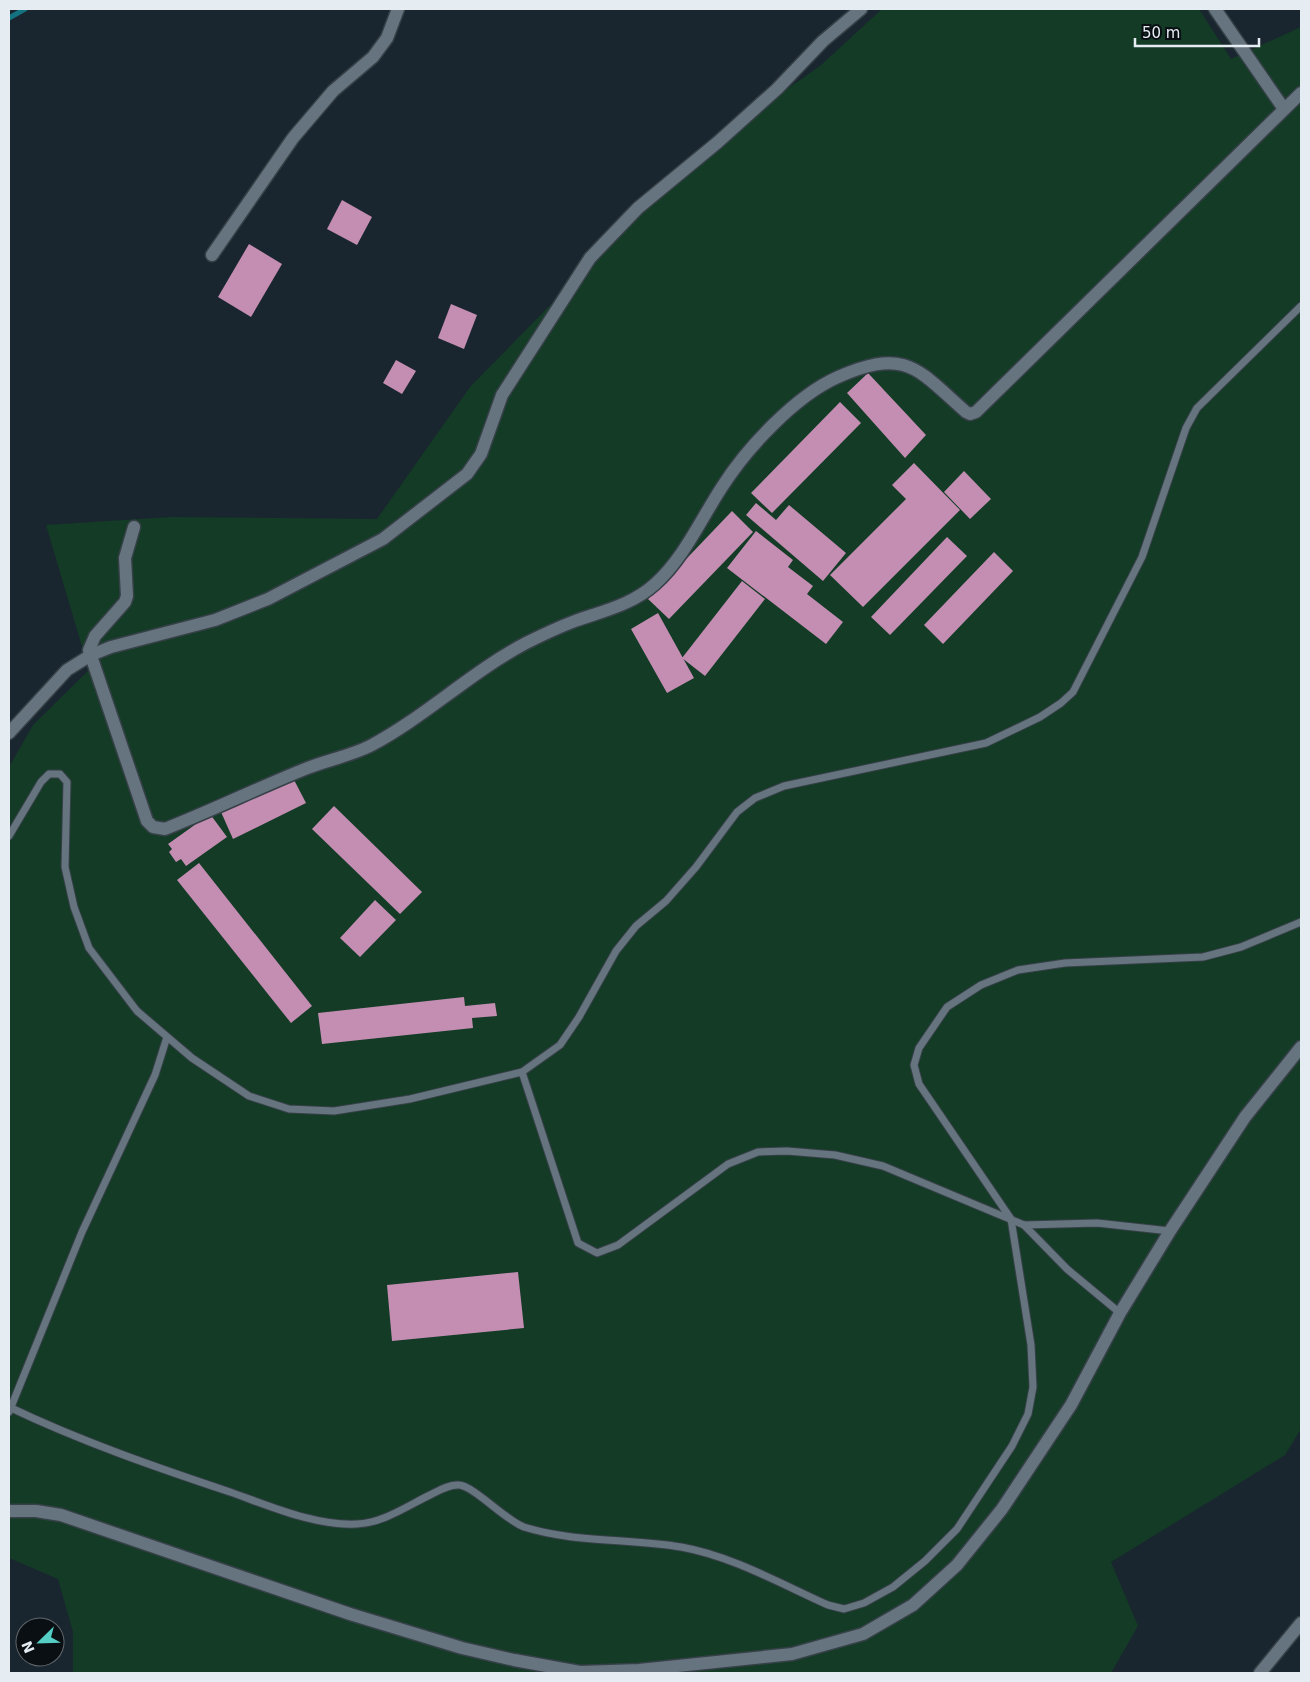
<svg xmlns="http://www.w3.org/2000/svg" width="1310" height="1682" viewBox="0 0 1310 1682" font-family="'DejaVu Sans',sans-serif">
<rect width="100%" height="100%" fill="#1a262f"/>
<polygon fill="#133b26" points="882,9 1199,9 1231,59 1301,27 1301,1429 1285,1455 1111,1562 1138,1626 1111,1673 73,1673 73,1632 58,1579 9,1558 9,767 33,725 89,670 46,525 171,517 377,519 470,387 707,145 820,66"/>
<g fill="none" stroke-linecap="round" stroke-linejoin="round">
<polyline stroke="#157281" stroke-width="5" points="9,18 25,9"/>
</g>
<g fill="#c48db2">
<polygon points="342,200 372,217 357,245 327,229"/>
<polygon points="249,244 282,264 251,317 218,297"/>
<polygon points="451,304 477,315 464,349 438,338"/>
<polygon points="396,360 416,371 402,394 383,383"/>
<polygon points="868,373 926,435 905,458 847,393"/>
<polygon points="840,402 861,423 772,513 751,493"/>
<polygon points="914,463 960,510 863,607 830,575 906,499 892,485"/>
<polygon points="964,471 991,499 970,519 944,492"/>
<polygon points="756,503 776,520 789,505 846,553 823,581 746,515"/>
<polygon points="732,511 753,532 669,619 648,599"/>
<polygon points="756,531 793,560 788,567 813,586 807,594 843,622 826,644 727,568"/>
<polygon points="947,537 967,556 890,635 871,617"/>
<polygon points="994,552 1013,571 943,644 924,625"/>
<polygon points="742,581 765,599 705,676 682,658"/>
<polygon points="658,613 694,678 667,693 631,629"/>
<polygon points="292,776 306,803 233,839 221,812"/>
<polygon points="334,806 422,892 400,914 312,829"/>
<polygon points="210,814 227,837 186,866 181,859 176,862 169,852 172,849 168,844"/>
<polygon points="199,863 312,1006 291,1023 177,880"/>
<polygon points="375,900 396,920 360,957 340,938"/>
<polygon points="464,997 465,1006 495,1003 497,1016 472,1018 473,1028 322,1044 318,1013"/>
<polygon points="518,1272 524,1328 392,1341 387,1285"/>
</g>
<g fill="none" stroke-linecap="round" stroke-linejoin="round">
<g stroke="#364047" stroke-width="9">
<g id="service">
<polyline points="9,836 41,782 49,774 60,774 67,782 65,867 74,907 89,948 137,1011 192,1058 249,1096 289,1109 334,1111 410,1099 522,1072 560,1045 579,1017 616,951 636,926 666,901 696,867 737,812 755,798 784,786 986,743 1040,717 1061,703 1073,692 1142,557 1186,428 1197,408 1301,306"/>
<polyline points="522,1072 578,1243 597,1253 618,1245 728,1164 758,1152 787,1151 835,1155 883,1166 1024,1225 1067,1269 1120,1313"/>
<polyline points="1024,1225 1097,1223 1170,1231"/>
<path d="M9,1407c71,34 146,60 221,85 40,14 84,34 127,32 26,-1 50,-18 73,-29 8,-4 19,-11 29,-10 15,1 46,35 65,42 50,16 106,11 157,20 51,9 100,37 147,58l16,4 20,-6 29,-16 32,-26 32,-32 55,-83 16,-32 5,-27 -2,-42 -20,-126 -92,-135 -5,-19 5,-17 28,-41 34,-22 37,-15 47,-7 138,-6 38,-10 60,-25"/>
<polyline points="9,1412 82,1232 155,1075 167,1037"/>
</g>
</g>
<g stroke="#364047" stroke-width="15">
<g id="minor">
<polyline points="1215,9 1284,109"/>
<polyline points="212,255 293,138 333,91 373,57 387,38 398,9"/>
<path d="M134,527l-9,31 2,38 -2,6 -30,34 -6,14 58,171 6,6 12,2c48,-19 93,-41 140,-60 22,-9 45,-13 65,-23 55,-29 101,-74 156,-103 16,-8 33,-16 49,-22 28,-10 57,-16 80,-37 29,-26 46,-65 67,-97 24,-38 73,-91 116,-110 69,-30 79,-8 128,35l4,2 6,-2 325,-319"/>
<polyline points="9,733 67,670 91,655 111,647 215,620 268,599 383,539 467,474 481,454 502,395 590,258 638,208 718,142 777,89 823,41 861,9"/>
<polyline points="1260,1673 1301,1623"/>
</g>
</g>
<g stroke="#364047" stroke-width="15">
<polyline id="tertiary" points="9,1511 36,1511 61,1515 350,1614 462,1648 514,1660 580,1672 639,1670 792,1654 863,1634 913,1605 957,1565 1002,1509 1071,1405 1120,1313 1170,1231 1245,1117 1301,1047"/>
</g>
<use href="#service" stroke="#66747f" stroke-width="7"/>
<use href="#minor" stroke="#66747f" stroke-width="12"/>
<use href="#tertiary" stroke="#66747f" stroke-width="12"/>
</g>
<rect width="1310" height="1682" fill="none" stroke="#e5edf3" stroke-width="20"/>
<g transform="translate(40 1642) rotate(247)"><circle r="24" fill="#090f13" stroke="#61686d"/>
<path d="M0-4L9 19L0 12L-9 19Z" fill="#55cec5"/>
<text y="-8" font-size="14" font-weight="bold" text-anchor="middle" fill="#e5edf3">N</text>
</g>
<path d="M1135 38v8h124v-8" fill="none" stroke="#e5edf3" stroke-width="2.5"/>
<text x="1142" y="38" font-size="15" fill="#e5edf3" stroke="#090f13" stroke-width="4" paint-order="stroke">50 m</text>
</svg>
